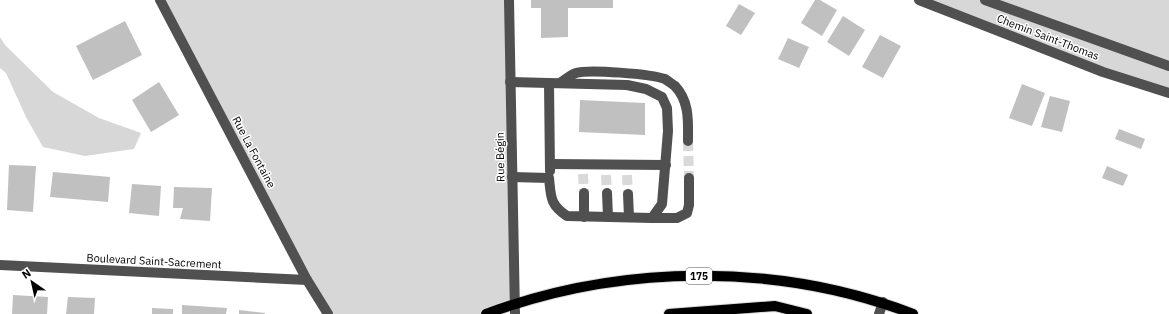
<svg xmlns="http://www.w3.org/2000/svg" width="1169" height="314" viewBox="0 0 1169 314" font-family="'IBM Plex Sans',sans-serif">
<rect width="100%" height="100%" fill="#fff"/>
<g fill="#d7d7d7">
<polygon points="160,0 509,0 515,303 486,314 328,314"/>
<polygon points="919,0 1169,0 1169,95"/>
<polygon points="0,37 5,45 53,92 99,118 141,133 134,149 85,156 43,147 26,117 6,73 0,68"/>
</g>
<g fill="#c0c0c0">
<polygon points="531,0 613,0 613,8 568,8 568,37 541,38 541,8 531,8"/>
<polygon points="815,0 820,0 837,10 822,36 801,23"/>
<polygon points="739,4 755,13 741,35 726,26"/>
<polygon points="843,16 865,30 849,56 827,42"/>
<polygon points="125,21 142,55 93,80 76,46"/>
<polygon points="880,35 901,46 883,78 862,67"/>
<polygon points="788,38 809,47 799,68 778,59"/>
<polygon points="159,82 179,115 151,132 132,100"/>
<polygon points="1022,84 1045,93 1032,126 1009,118"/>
<polygon points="1050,96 1070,101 1062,132 1041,127"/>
<polygon points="580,100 645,103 645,135 579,132"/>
<polygon points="1119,129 1145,139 1141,149 1115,139"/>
<polygon points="9,165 36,166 33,212 7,210"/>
<polygon points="1107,166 1128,175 1123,186 1102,178"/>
<polygon points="53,172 110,177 108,202 50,197"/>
<polygon points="132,184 161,186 159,216 129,213"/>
<polygon points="174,187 212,188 210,221 180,219 183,208 173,208"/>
<polygon points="13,295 48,297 47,314 12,314"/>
<polygon points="68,297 95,298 94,314 66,314"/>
<polygon points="182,305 227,308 226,314 182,314"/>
<polygon points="152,308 173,309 173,314 152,314"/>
<polygon points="239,310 265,313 265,314 239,314"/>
</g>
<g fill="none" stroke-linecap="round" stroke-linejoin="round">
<g stroke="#d9d9d9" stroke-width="10" stroke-dasharray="10 5" stroke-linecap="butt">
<polyline points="688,141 689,178"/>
<polyline points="583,174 584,193"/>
<polyline points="606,175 607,193"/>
<polyline points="627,175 628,194"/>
</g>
<g stroke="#dbdbdb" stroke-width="12">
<g id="major">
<path d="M486,314c134,-50 292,-52 427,0"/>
<polyline points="669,314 775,306 807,314"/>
</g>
</g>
<g stroke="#505050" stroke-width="10">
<polyline points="160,0 307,280 328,314"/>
<polyline points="509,0 515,314"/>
<polyline points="919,0 1103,72 1169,93"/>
<polyline points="985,0 1169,66"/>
<path d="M510,82l117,3 19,4 16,8 5,11 1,23 -6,73 -10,14 -85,-2c-17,-11 -16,-19 -18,-38l-37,-1"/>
<polyline points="549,83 550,171"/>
<path d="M560,83c5,-3 10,-8 16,-10 13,-4 75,1 89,6 3,2 7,5 10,7 15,16 13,36 13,55"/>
<polyline points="550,164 666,165"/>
<polyline points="607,193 608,217"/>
<polyline points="628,194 629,217"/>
<polyline points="584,217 584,193"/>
<polyline points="652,218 677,218 687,213 689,205 689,178"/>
<polyline points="0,265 307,280"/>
<polyline points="879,314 883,302"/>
</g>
<use href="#major" stroke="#000" stroke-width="10"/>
</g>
<g text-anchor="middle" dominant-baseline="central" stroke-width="3" stroke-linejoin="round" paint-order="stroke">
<rect fill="#fff" stroke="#4c4c4c" stroke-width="1" x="686" y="268" width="26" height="16" rx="3"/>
<g font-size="10" font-weight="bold" fill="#000">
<text x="699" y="276">175</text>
</g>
<g font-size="11" fill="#000" stroke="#fff">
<text transform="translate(1048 37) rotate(21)">Chemin Saint-Thomas</text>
<text transform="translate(254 152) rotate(62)">Rue La Fontaine</text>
<text transform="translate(500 157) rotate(-91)">Rue Bégin</text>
<text transform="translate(154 261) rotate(3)">Boulevard Saint-Sacrement</text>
</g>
</g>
<g transform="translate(32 282) rotate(326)" stroke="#ffffff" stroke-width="3" paint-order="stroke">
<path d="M0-3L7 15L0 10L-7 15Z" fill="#000000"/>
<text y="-6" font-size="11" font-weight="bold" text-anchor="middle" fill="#000000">N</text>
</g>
</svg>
